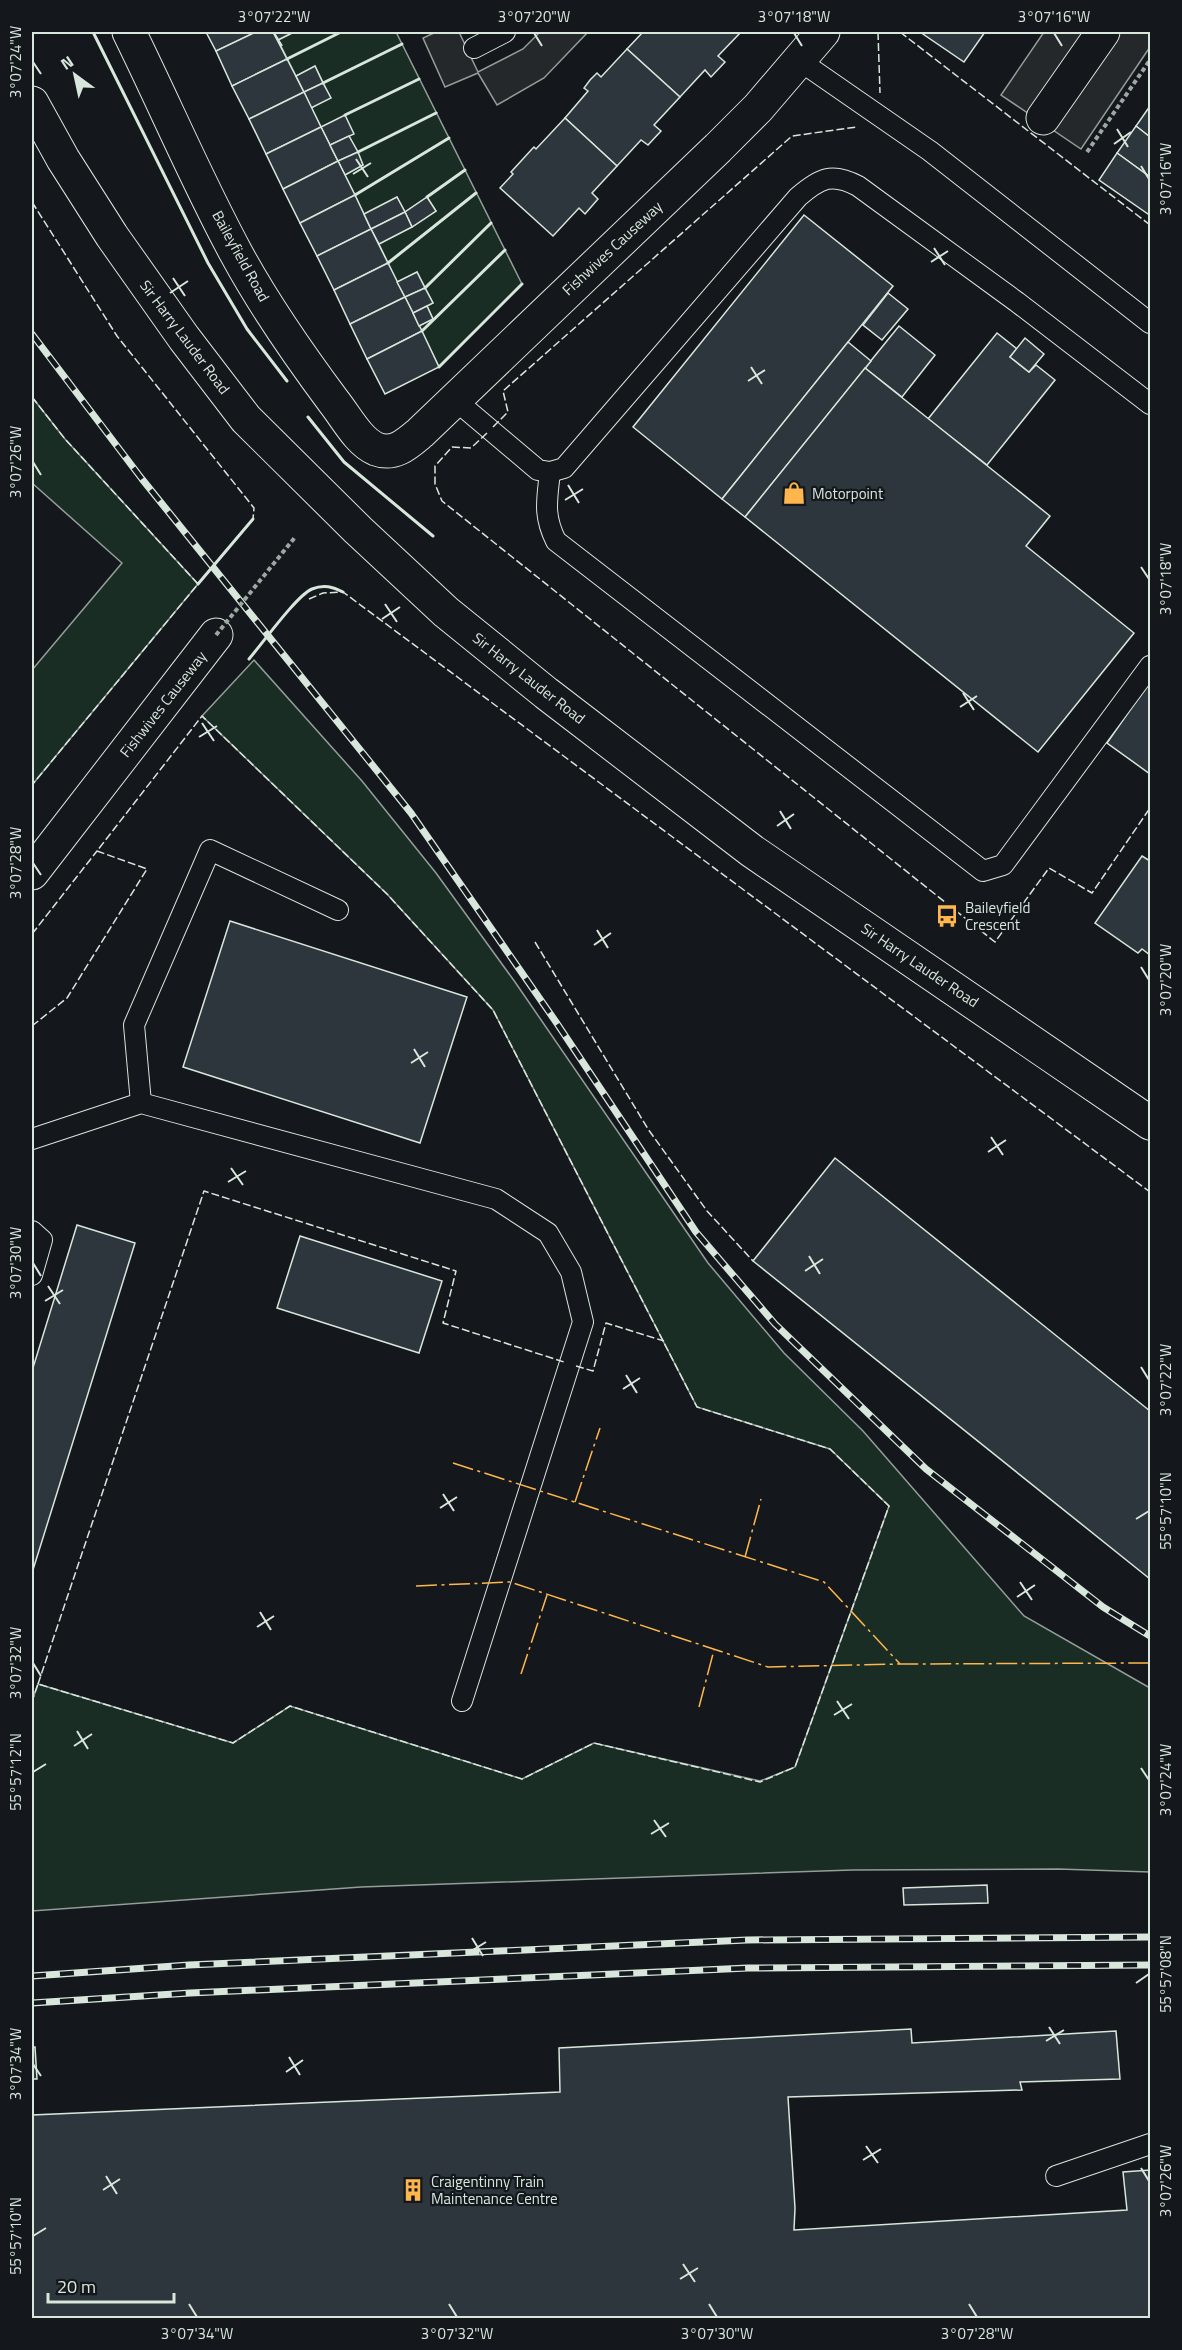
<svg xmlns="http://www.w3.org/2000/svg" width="1182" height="2350" viewBox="0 0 1182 2350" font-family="'Titillium Web',sans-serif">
<rect width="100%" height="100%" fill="#14181c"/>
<g fill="#1a2d24" stroke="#939e99" stroke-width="1.5">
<polygon points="294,32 396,32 522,284 439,367 419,326 433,319 427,306 433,303 417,272 397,282 379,244 412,227 436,211 427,197 405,212 397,197 364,214 345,175 363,165 349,136 344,116 321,127 311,108 330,97 315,66 296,76 278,40"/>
<polygon points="32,397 65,439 198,584 32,785 32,670 122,563 32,483"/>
<polygon points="254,660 362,781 436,873 515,982 708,1263 784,1353 863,1431 1024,1616 1150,1688 1150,1872 1058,1869 852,1870 361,1887 32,1911 32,1701 38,1684 233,1743 290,1706 522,1779 594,1743 760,1781 795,1767 889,1506 830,1449 697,1407 493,1010 387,894 202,716"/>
</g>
<g fill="#24282b" stroke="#939e99" stroke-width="1.5">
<polygon points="436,32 459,32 478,72 523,49 540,32 588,32 544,78 497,105 478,73 445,87 423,38"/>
<polygon points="1044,32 1150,32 1150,47 1081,149 1001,95"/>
</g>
<g fill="#2c363c" stroke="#d8e6dc" stroke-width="1.5">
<polygon points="206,32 256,32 216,51"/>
<polygon points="256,32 273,32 287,59 232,86 216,51"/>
<polygon points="273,32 294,32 278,40"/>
<polygon points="643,32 741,32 718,56 725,62 711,77 705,70 680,97 627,49"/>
<polygon points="920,32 985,32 964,62"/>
<polygon points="627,49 680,97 654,125 661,131 648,145 641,140 617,166 565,118 588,91 584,88 590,80 597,73 601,77"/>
<polygon points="287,59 304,92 249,119 232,86"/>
<polygon points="315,66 323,83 304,92 296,76"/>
<polygon points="323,83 331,98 311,108 304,92"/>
<polygon points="304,92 321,127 266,154 249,119"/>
<polygon points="1150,106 1150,137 1136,126"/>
<polygon points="345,115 354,134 330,145 321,127"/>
<polygon points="565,118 617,166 592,193 598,199 585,214 579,208 553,236 500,188 513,174 511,172 532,149 534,147 536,149"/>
<polygon points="1136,126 1150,137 1150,177 1117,153"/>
<polygon points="321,127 338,161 283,189 266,154"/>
<polygon points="349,136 358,152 338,161 330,145"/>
<polygon points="358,152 363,165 345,175 338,161"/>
<polygon points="1117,153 1150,177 1150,211 1148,214 1099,180"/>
<polygon points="338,161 355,195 300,223 283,189"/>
<polygon points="355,195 371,229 317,256 300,223"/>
<polygon points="397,197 405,212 371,229 364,214"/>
<polygon points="427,197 436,211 412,227 405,212"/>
<polygon points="405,212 412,227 379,244 371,229"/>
<polygon points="804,215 893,286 722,499 633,427"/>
<polygon points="371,229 388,263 334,290 317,256"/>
<polygon points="388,263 405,297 350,324 334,290"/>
<polygon points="417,272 425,288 405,297 397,282"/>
<polygon points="425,288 433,303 413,313 405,297"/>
<polygon points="888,293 908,309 882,340 863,325"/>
<polygon points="405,297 422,331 367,359 350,324"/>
<polygon points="427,306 433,319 419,326 413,313"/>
<polygon points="899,326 935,355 902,397 865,368"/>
<polygon points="422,331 439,367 385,394 367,359"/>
<polygon points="997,333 1017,349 1010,357 1029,372 1036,365 1055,380 987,465 928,419"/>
<polygon points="1025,338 1044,354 1029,372 1010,357"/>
<polygon points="848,342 871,361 745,517 722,499"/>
<polygon points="865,368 1050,516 1026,546 1134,633 1038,752 745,517"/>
<polygon points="1150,681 1150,774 1107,743"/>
<polygon points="1142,856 1150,861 1150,955 1142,949 1138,953 1095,923"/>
<polygon points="230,921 467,997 420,1143 183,1067"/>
<polygon points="835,1158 1150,1411 1150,1579 753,1261"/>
<polygon points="77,1225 135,1243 32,1573 32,1371"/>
<polygon points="300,1236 442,1281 419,1353 277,1308"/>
<polygon points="987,1885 988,1903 904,1905 903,1888"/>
<polygon points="911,2029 912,2043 1116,2031 1120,2079 1020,2082 1022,2090 788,2097 795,2208 794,2230 1127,2210 1123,2172 1150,2170 1150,2318 32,2318 32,2115 560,2092 559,2048"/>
<polygon points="35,2047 37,2079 32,2079 32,2048"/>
</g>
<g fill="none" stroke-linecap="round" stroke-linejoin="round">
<g stroke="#d8e6dc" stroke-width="22">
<g id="service">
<polyline points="474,48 505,32"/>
<polyline points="800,61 930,151 1150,323"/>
<path d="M454,399l84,71 12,2 14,-4 234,-271c22,-19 34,-25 60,-11l159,116 133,102"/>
<path d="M550,472c-3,28 -7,43 6,69l427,330 20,-6 147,-199"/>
<polyline points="141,1103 134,1025 210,850 338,910"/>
<polyline points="32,1139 141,1103 496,1199 548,1233 571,1272 583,1322 462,1701"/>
<polyline points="32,1231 42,1240 32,1275"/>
<polyline points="1056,2176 1150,2144"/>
</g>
</g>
<g stroke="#d8e6dc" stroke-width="35">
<g id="minor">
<path d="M129,32c36,73 68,149 107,221 28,52 63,102 98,149 12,15 24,39 42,47 18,7 31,-5 44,-16l298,-285 40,-40 65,-76"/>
<polyline points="1043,118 1103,32"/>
<polyline points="32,873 216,635"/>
</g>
</g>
<g stroke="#d8e6dc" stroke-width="35">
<polyline id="primary" points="32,103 63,159 112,236 184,338 246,419 358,530 446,612 546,693 752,851 1150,1123"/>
</g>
<polyline stroke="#9da8a2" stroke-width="4" stroke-dasharray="4.5 3" stroke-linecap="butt" points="1087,152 1150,60"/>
<use href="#service" stroke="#14181c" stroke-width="20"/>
<use href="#minor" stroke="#14181c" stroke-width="33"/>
<use href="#primary" stroke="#14181c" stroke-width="33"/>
<g stroke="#d8e6dc" stroke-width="7">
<g id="rail">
<polyline points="32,334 142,479 411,813 556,1022 696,1232 775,1324 926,1469 1103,1607 1150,1636"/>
<polyline points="32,1976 189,1965 747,1940 1150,1937"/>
<polyline points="32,2003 190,1993 748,1968 1150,1965"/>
</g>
</g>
<use href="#rail" stroke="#14181c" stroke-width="4.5" stroke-dasharray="14" stroke-linecap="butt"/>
<polyline stroke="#9da8a2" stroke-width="4" stroke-dasharray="4.5 3" stroke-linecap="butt" points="216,635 296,536"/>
<g stroke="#d8e6dc" stroke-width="1.5" stroke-dasharray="8 3" stroke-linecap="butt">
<polyline points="878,32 880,93"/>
<polyline points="900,32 1150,225"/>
<polyline points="32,202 117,336 254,508 253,519"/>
<polyline points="32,397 65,439 198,584 32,785"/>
<polyline points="493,427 508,412 503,391 792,136 857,127"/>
<polyline points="487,433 471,448 452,447 435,466 435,484 442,501 995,942 1049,868 1092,893 1150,808"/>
<polyline points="309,599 323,593 343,592 1150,1192"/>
<polyline points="32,934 97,851"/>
<polyline points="535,942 648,1129 707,1211 753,1261"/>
<polyline points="32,1026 67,998 147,869 97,851 202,716 387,894 493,1010 697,1407 830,1449 889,1506 795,1767 760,1782 594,1743 522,1779 290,1706 233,1743 38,1684 32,1701"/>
<polyline points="576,1366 593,1371 606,1323 664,1341"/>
<polyline points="38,1684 204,1191 456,1271 443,1323 564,1362"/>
</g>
<g stroke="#d8e6dc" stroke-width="3">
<polyline points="93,32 208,263 247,329 287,381"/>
<polyline points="287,59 341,32"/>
<polyline points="323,83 402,44"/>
<polyline points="345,115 419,79"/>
<polyline points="358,152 436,113"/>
<polyline points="355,195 449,138"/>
<polyline points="427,197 465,170"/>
<polyline points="388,263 476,193"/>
<polyline points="425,288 491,223"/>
<polyline points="422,331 505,250"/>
<polyline points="439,367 522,284"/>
<polyline points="308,417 344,462 433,536"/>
<polyline points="198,584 253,519"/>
<path d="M249,659c13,-15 48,-64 63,-70 12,-5 21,-2 31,3"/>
</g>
<g stroke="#ffb74d" stroke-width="1.5" stroke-dasharray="21 4.5 3 4.5" stroke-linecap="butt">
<polyline points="453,1463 824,1582 900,1664"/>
<polyline points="575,1502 600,1428"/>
<polyline points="745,1557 761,1499"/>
<polyline points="416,1586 510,1582 768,1667 900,1664 1150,1663"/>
<polyline points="521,1674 547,1595"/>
<polyline points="699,1707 714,1650"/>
</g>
</g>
<path fill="none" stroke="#d8e6dc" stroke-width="2" d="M274,33l8,13M534,33l8,13M794,33l8,13M1054,33l8,13M33,62l8,12M1117,129l11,18M1114,144l17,-12M356,159l12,18M1141,166l8,13M353,174l18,-11M934,248l11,17M931,262l17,-11M173,278l12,18M170,293l18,-12M751,367l11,17M748,381l17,-11M33,462l8,13M568,485l11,18M565,500l18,-11M1141,567l8,12M385,604l12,18M382,619l18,-12M963,693l11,17M960,707l17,-11M202,723l12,18M199,737l18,-11M780,811l11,18M777,826l17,-12M33,863l8,12M597,930l11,18M594,945l17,-12M1141,967l8,13M414,1049l11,18M411,1063l17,-11M991,1137l12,18M988,1152l18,-12M231,1168l12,17M228,1182l18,-11M809,1256l11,18M33,1263l8,13M805,1271l18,-12M48,1286l12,18M45,1301l18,-11M1141,1367l8,13M626,1375l11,18M623,1389l17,-11M443,1494l11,17M440,1508l17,-11M1136,1519l13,-8M1020,1582l12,18M1017,1597l18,-12M260,1612l11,18M257,1627l17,-11M33,1663l8,13M837,1701l12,18M834,1715l18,-11M77,1731l11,18M74,1746l18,-12M1141,1768l8,12M33,1772l13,-8M654,1820l12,17M651,1834l18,-11M472,1938l11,18M468,1953l18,-11M1136,1983l13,-9M1049,2027l11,17M1046,2041l18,-11M289,2057l11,18M33,2064l8,12M286,2072l17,-12M866,2146l12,17M863,2160l18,-11M1141,2168l8,13M106,2176l11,18M103,2190l17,-11M33,2236l13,-8M683,2264l12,18M680,2279l18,-11M189,2304l8,13M449,2304l8,13M709,2304l8,13M969,2304l8,13"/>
<defs>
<g id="shop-bare" transform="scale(1.8)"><path d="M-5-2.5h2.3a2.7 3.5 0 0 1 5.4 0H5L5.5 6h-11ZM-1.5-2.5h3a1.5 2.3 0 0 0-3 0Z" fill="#ffb74d" stroke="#14181c" stroke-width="2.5" paint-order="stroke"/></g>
<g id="bus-bare" transform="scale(1.8)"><path d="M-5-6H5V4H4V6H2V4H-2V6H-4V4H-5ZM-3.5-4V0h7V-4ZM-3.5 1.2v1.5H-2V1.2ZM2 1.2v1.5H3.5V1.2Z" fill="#ffb74d" stroke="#14181c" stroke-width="2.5" paint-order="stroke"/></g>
<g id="building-bare" transform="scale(1.8)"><path d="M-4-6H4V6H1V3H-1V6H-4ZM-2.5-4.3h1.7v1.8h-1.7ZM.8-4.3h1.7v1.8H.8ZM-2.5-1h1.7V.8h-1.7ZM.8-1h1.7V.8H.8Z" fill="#ffb74d" stroke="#14181c" stroke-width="2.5" paint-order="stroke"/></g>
</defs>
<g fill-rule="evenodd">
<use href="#shop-bare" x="794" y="493"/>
<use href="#bus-bare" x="947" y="916"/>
<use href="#building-bare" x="413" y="2190"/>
</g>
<g text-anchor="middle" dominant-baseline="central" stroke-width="4.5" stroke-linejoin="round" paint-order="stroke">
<g font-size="15" fill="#d8e6dc" stroke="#14181c">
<text transform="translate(612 248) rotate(-43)">Fishwives Causeway</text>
<text transform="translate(241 256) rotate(61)">Baileyfield Road</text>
<text transform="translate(185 337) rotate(53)">Sir Harry Lauder Road</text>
<text transform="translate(529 678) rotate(38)">Sir Harry Lauder Road</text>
<text transform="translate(163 704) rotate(-52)">Fishwives Causeway</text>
<text transform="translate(920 965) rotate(34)">Sir Harry Lauder Road</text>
</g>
<g font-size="15" fill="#d8e6dc" stroke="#14181c" text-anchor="start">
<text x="812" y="493">Motorpoint</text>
<text x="965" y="907">Baileyfield<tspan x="965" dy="17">Crescent</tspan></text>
<text x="431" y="2181">Craigentinny Train<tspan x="431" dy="17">Maintenance Centre</tspan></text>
</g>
</g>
<rect width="1182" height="2350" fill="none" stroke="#14181c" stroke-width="66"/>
<g transform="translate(75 75) rotate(327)" stroke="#14181c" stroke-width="4.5" paint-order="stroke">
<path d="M0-4.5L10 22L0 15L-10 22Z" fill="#d8e6dc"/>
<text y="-9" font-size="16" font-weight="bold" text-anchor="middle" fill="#d8e6dc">N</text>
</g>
<path d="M48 2293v9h126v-9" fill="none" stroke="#d8e6dc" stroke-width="3"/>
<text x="57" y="2293" font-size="18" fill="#d8e6dc" stroke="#14181c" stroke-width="4.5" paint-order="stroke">20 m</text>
<rect x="33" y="33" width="1116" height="2284" fill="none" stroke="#d8e6dc" stroke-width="2"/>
<g font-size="15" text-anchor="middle" fill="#d8e6dc">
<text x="274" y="22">3°07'22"W</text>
<text x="534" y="22">3°07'20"W</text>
<text x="794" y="22">3°07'18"W</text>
<text x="1054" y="22">3°07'16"W</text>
<text transform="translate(16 62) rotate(-90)" y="5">3°07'24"W</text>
<text transform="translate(1166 179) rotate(-90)" y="5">3°07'16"W</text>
<text transform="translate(16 462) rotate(-90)" y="5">3°07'26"W</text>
<text transform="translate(1166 579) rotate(-90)" y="5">3°07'18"W</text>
<text transform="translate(16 863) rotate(-90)" y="5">3°07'28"W</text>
<text transform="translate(1166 980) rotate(-90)" y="5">3°07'20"W</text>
<text transform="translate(16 1263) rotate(-90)" y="5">3°07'30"W</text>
<text transform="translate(1166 1380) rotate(-90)" y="5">3°07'22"W</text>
<text transform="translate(1166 1511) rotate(-90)" y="5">55°57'10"N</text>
<text transform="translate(16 1663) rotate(-90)" y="5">3°07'32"W</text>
<text transform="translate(16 1772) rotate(-90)" y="5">55°57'12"N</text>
<text transform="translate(1166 1780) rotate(-90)" y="5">3°07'24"W</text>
<text transform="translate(1166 1974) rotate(-90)" y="5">55°57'08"N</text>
<text transform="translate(16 2064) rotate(-90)" y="5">3°07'34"W</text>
<text transform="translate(1166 2181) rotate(-90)" y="5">3°07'26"W</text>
<text transform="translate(16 2236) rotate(-90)" y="5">55°57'10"N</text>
<text x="197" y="2339">3°07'34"W</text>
<text x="457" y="2339">3°07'32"W</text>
<text x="717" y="2339">3°07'30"W</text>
<text x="977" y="2339">3°07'28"W</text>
</g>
</svg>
